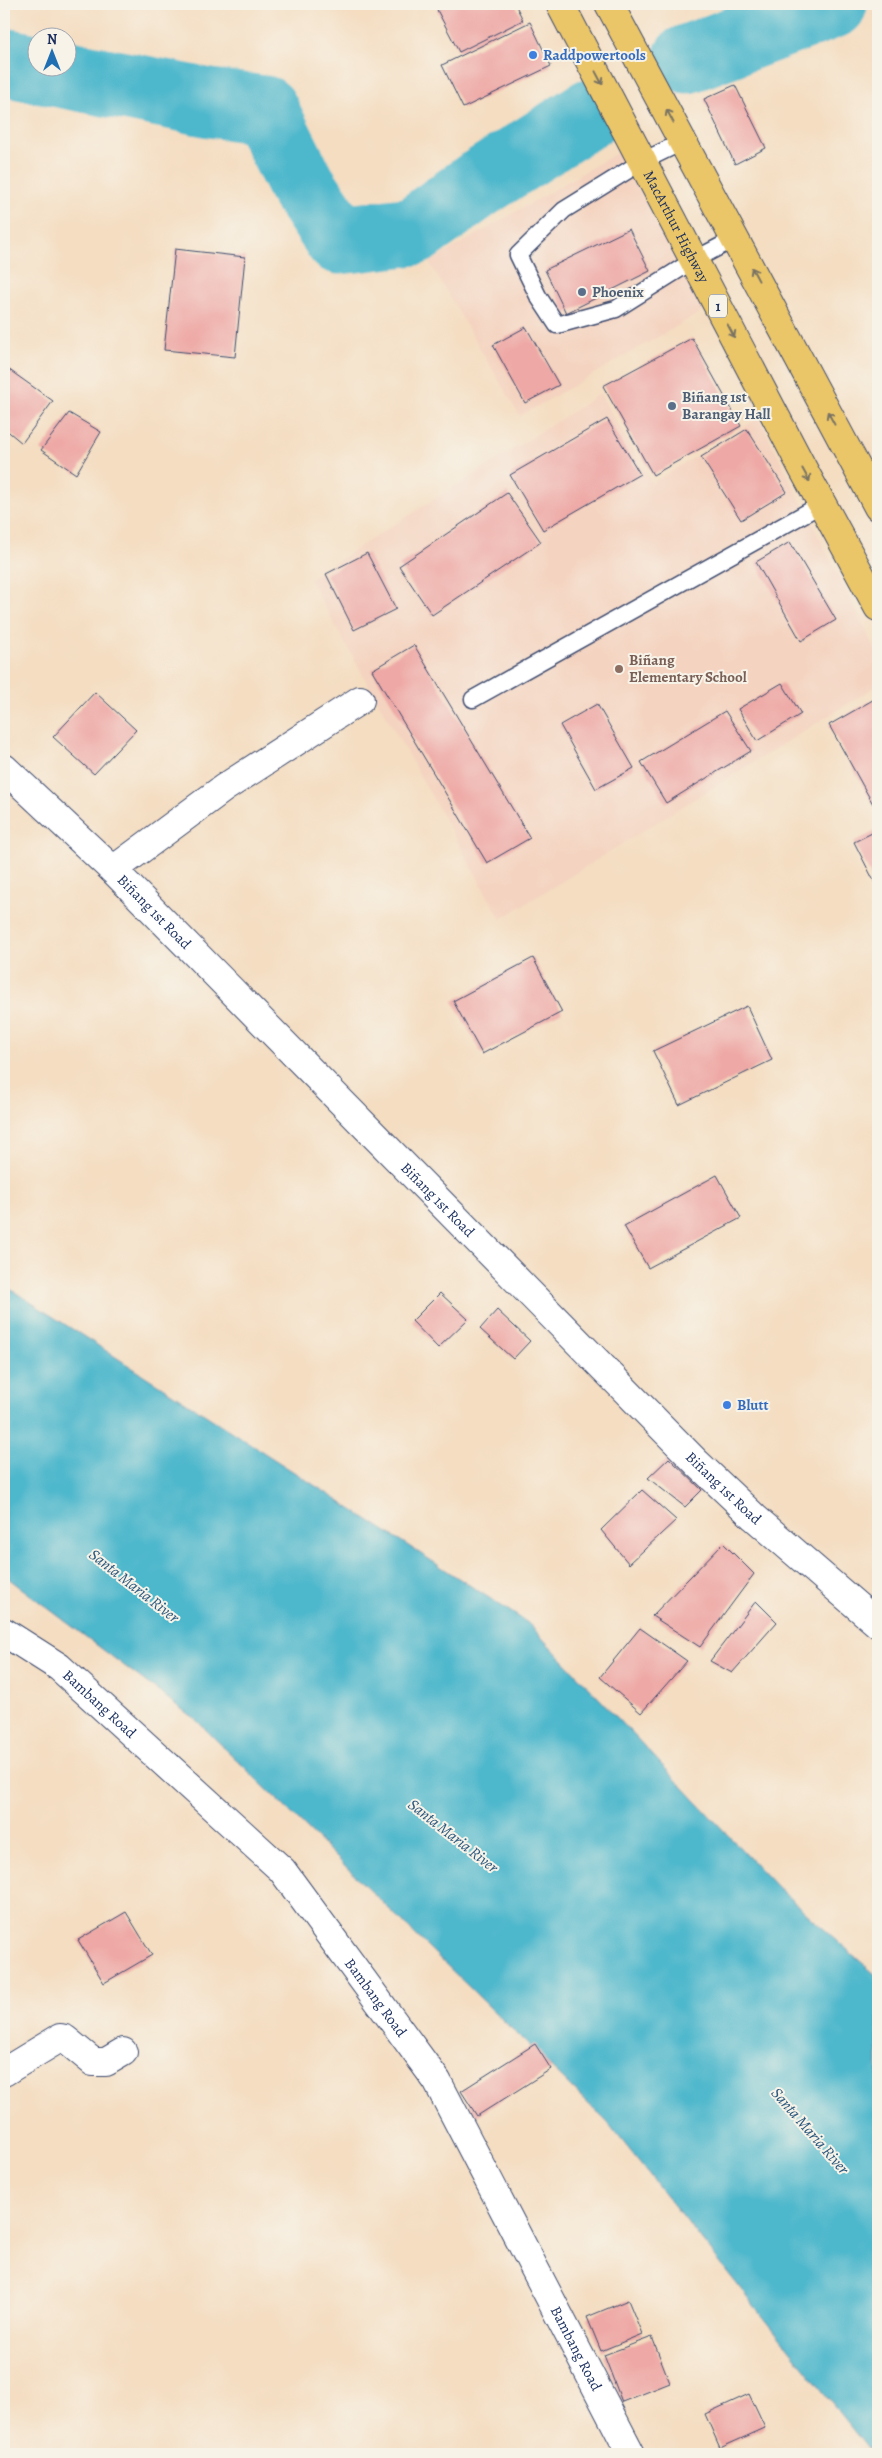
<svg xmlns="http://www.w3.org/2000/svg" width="882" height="2458" viewBox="0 0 882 2458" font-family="Alegreya,serif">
<rect width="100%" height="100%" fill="#f7f3e8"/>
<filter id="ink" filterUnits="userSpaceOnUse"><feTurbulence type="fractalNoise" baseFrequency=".02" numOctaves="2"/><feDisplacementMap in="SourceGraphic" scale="10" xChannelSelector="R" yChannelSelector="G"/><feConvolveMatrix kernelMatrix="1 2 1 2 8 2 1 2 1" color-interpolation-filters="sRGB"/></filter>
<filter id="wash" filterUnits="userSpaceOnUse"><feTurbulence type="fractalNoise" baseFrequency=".0096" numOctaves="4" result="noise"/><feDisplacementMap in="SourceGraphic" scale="20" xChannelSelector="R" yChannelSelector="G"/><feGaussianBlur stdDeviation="1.12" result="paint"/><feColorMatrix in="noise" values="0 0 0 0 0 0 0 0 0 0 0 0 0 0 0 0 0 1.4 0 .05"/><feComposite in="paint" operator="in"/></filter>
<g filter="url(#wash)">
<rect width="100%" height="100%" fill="#f4ddc1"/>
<g fill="#f4d3c0">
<polygon points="619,152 703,311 520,416 429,262"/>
<polygon points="600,394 652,483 759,418 878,654 878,685 501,919 309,579"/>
</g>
<polygon fill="#4eb7cc" stroke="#347395" points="4,1285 528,1623 777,1887 878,1977 878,2454 873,2454 608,2123 196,1720 4,1575"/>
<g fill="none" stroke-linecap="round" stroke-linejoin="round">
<g stroke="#4eb7cc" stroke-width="69">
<polyline points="687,59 833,4"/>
<polyline points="4,62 210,103 264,110 300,182 339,240 414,231 479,184 590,113"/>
</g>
</g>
<g id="blocks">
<g fill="#eea9a6">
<polygon points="449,4 515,4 523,20 459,52 437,10"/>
<polygon points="530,22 551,66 463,108 442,65"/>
<polygon points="735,85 766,148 735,164 704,99"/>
<polygon points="629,229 650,271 566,313 545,270"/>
<polygon points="175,249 245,257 235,357 164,350"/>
<polygon points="526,327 559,385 525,403 493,345"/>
<polygon points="692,338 741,426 653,475 603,386"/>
<polygon points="8,369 53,401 22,443 4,428 4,375"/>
<polygon points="69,413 101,432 76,474 41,450"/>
<polygon points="607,419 640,474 543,530 510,475"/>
<polygon points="747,429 787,492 741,520 701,457"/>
<polygon points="507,493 541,542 432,615 399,566"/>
<polygon points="790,542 836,620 801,641 756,562"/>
<polygon points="367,553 396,609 354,630 326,574"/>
<polygon points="414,645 530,838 487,863 372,670"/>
<polygon points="782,683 801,714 757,741 738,709"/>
<polygon points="95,692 136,730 94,774 53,737"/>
<polygon points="878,697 878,801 873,804 829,725"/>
<polygon points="597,704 634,768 596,789 560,725"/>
<polygon points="725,711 751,751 666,803 641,762"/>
<polygon points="878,830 878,889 854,842"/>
<polygon points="533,958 562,1012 482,1054 453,1001"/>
<polygon points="747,1006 772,1060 679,1105 653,1051"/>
<polygon points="717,1175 741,1218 648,1268 624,1226"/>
<polygon points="440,1293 468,1319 438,1348 412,1321"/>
<polygon points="497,1310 530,1341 513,1359 480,1329"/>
<polygon points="669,1458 702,1490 685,1507 648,1478"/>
<polygon points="642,1490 676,1520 629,1564 601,1530"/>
<polygon points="723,1543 754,1574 700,1647 652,1616"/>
<polygon points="756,1601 777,1622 732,1673 710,1661"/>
<polygon points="640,1628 687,1661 641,1713 600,1677"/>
<polygon points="126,1912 152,1955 104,1983 78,1940"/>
<polygon points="535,2044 551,2069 477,2116 461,2091"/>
<polygon points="628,2300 642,2334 601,2351 587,2317"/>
<polygon points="652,2337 670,2383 622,2402 604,2355"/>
<polygon points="749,2394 765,2428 720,2448 705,2414"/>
</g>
</g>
</g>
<g filter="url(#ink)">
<use href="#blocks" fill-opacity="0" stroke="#3c496d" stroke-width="1"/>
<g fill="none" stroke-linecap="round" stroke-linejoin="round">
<g stroke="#3c496d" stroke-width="19">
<g id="lane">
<polyline points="684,141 643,161 564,210 518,255 538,296 557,325 616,309 694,260 736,238"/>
<polyline points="473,699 822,504"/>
</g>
</g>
<g stroke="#3c496d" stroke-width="30">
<g id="street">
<path id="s1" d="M4,768l109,102 584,593 57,54 124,107"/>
<polyline points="113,870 224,788 360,700"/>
<path id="s2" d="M4,1632l55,35 223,203 155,211 194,373"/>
<polyline points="4,2072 60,2038 65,2039 93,2062 106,2062 123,2052"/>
</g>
</g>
<g stroke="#3c496d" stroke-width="30">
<g id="highway">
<path id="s3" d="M560,4l242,463 76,140"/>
<polyline points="609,4 878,507"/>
</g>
</g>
<use href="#lane" stroke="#fff" stroke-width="16"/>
<use href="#street" stroke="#fff" stroke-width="28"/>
<use href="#highway" stroke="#ebc669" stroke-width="28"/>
</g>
<defs><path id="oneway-shaft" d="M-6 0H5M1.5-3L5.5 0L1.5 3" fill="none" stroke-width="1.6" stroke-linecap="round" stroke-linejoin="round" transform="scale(1.25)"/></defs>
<g stroke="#797363">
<use href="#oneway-shaft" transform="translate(599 78) rotate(62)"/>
<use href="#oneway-shaft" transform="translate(670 116) rotate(-118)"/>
<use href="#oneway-shaft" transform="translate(755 274) rotate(-118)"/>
<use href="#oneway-shaft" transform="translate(731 331) rotate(62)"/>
<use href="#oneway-shaft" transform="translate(831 418) rotate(-118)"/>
<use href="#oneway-shaft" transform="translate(806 475) rotate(61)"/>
</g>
</g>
<g fill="#3f7fe0" stroke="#f7f3e8" stroke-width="2">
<circle cx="533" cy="55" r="5"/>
<circle cx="727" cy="1405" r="5"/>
</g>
<g fill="#5c6f8a" stroke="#f7f3e8" stroke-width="2">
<circle cx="582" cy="292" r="5"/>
<circle cx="672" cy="406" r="5"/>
</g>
<circle fill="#8d6e63" stroke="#f7f3e8" stroke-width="2" cx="619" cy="669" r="5"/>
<g text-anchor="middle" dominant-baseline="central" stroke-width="4" stroke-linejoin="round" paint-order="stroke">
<rect fill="#f7f3e8" stroke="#5d6a87" stroke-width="1" x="709" y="294.5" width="18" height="23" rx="4"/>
<g font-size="14" font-weight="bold" fill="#1b2f5e">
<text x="718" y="306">1</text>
</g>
<g font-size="15" font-weight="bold" fill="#366cbe" stroke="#f7f3e8" text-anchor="start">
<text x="543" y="55">Raddpowertools</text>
<text x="737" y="1405">Blutt</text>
</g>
<g font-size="15" fill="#1b2f5e" stroke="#f7f3e8">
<text stroke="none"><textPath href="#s3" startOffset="251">MacArthur Highway</textPath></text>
<text stroke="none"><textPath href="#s1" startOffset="208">Biñang 1st Road</textPath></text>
<text stroke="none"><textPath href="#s1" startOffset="612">Biñang 1st Road</textPath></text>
<text stroke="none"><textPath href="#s1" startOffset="1018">Biñang 1st Road</textPath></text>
<text stroke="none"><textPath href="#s2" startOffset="120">Bambang Road</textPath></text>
<text stroke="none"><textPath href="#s2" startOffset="525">Bambang Road</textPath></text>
<text stroke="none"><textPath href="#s2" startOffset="930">Bambang Road</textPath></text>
</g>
<g font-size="15" font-weight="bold" fill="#4e5e75" stroke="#f7f3e8" text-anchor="start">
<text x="592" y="292">Phoenix</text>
<text x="682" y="397">Biñang 1st<tspan x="682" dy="17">Barangay Hall</tspan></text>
</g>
<g font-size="15" font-weight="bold" fill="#785e54" stroke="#f7f3e8" text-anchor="start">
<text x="629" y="660">Biñang<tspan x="629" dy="17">Elementary School</tspan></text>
</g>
<g font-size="16" font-style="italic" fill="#2a587f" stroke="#f7f3e8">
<text transform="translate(134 1586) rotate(38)">Santa Maria River</text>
<text transform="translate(453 1836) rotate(38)">Santa Maria River</text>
<text transform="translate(810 2131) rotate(49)">Santa Maria River</text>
</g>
</g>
<rect width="882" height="2458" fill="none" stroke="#f7f3e8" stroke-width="20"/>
<g transform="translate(52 52)"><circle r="24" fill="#f7f3e8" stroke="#9fa5b1"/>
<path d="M0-4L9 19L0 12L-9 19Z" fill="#1f6fb2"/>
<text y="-8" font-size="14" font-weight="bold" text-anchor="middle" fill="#1b2f5e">N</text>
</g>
</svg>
